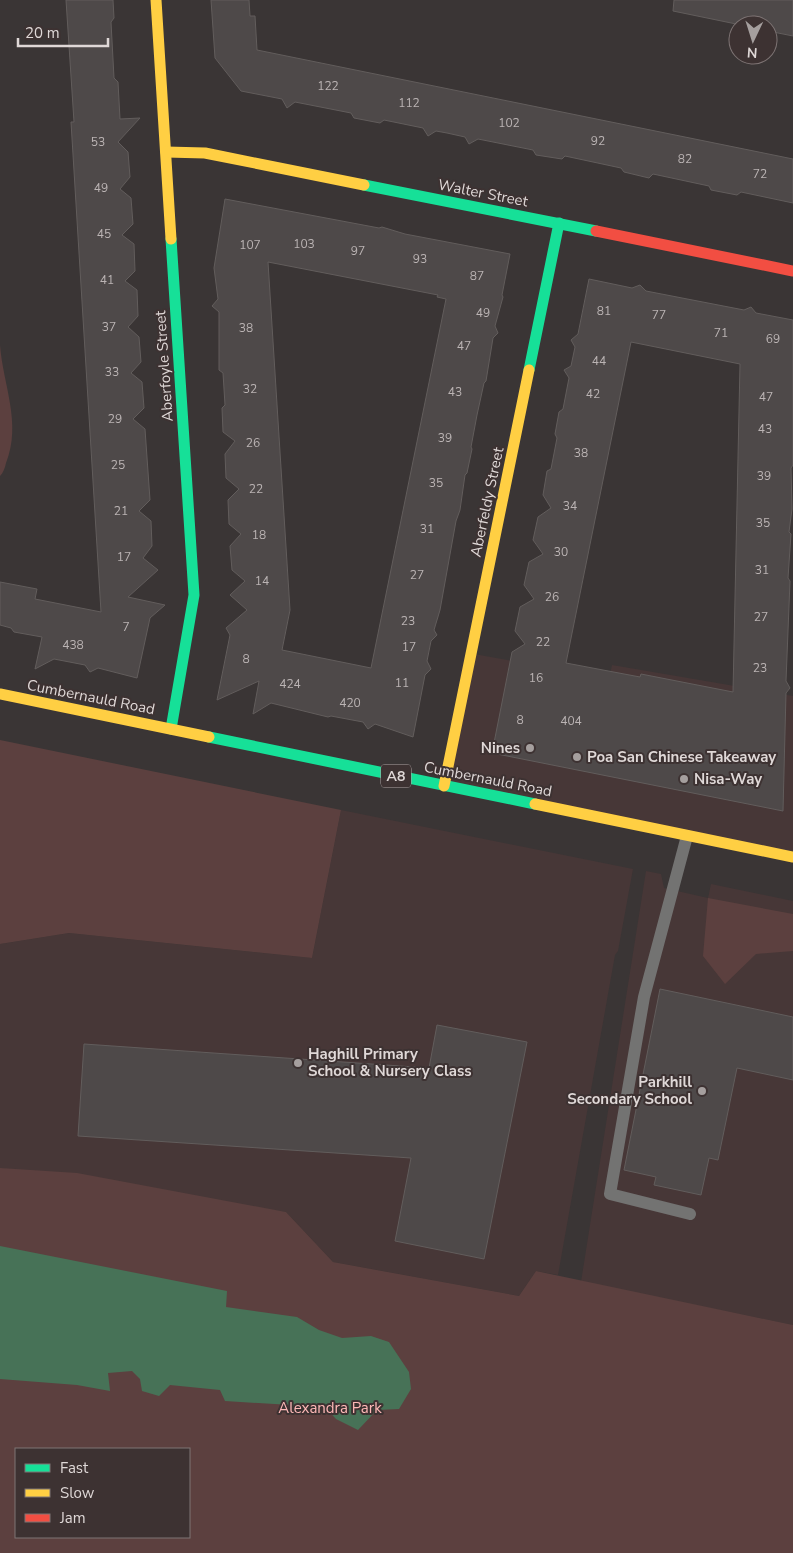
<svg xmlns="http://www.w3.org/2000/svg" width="793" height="1553" viewBox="0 0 793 1553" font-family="'Nunito Sans',sans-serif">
<rect width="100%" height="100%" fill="#3a3535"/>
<g fill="#473737">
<polygon points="474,654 535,665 595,745 612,665 793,696 793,858 439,784"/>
<polygon points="341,810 633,869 618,951 615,955 558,1275 536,1271 519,1296 333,1262 286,1212 0,1168 0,944 69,933 312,958"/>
<polygon points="646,871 661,874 664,888 708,898 711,884 793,901 793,1325 581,1282"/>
</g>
<g fill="#5c403f" fill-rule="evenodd">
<path d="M0,345c3,40 22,78 6,118 -1,5 -3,10 -6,13z"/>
<polygon points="0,740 341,810 312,958 69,933 0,944"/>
<polygon points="708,898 793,914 793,951 756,954 725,984 703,956"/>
<path d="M0,1168l77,5 209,39 47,50 186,34 17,-25 257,54v228h-793zM16,1449h173v88h-173z"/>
</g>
<polygon fill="#477257" points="0,1246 227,1291 226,1307 297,1317 319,1330 342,1338 371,1336 389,1342 409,1372 411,1389 399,1409 377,1410 358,1430 336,1419 324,1406 300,1411 291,1405 225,1401 220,1390 170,1385 159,1396 142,1391 140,1379 132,1371 108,1373 110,1391 77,1385 0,1379"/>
<g fill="#4e4949" stroke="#625d5c" fill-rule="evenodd">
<polygon points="66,0 113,0 114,18 111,22 114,78 118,82 120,119 140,118 118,142 128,152 130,177 120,189 131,198 133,224 122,235 134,244 135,271 125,281 137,290 138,316 128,327 139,337 141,362 131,373 142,382 144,408 133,419 145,429 150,500 139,511 151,521 152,546 143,558 158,570 128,597 165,605 150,618 137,678 98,668 90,672 85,665 54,659 35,669 42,637 14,632 11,628 0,625 0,582 37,589 35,599 101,612 71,122 74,122"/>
<polygon points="211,0 249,0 250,16 255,16 257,50 793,159 793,203 741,192 737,195 711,190 709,186 653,174 649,178 624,172 621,168 565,156 562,159 536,155 533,150 478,139 469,144 465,137 447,133 436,131 428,136 423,128 384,120 380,123 354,118 351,113 295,102 287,108 282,99 241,91 215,58"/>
<polygon points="674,0 793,0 793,36 768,31 768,25 741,25 673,11"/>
<path d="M225,199l154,29 3,-1 23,7 105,20 -8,41 1,2 -8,29 3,7 -5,5 -7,43 -2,2 -7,32 -6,32 1,2 -5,24 -2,2 -5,35 -4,11 -16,89 -6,20 3,5 -6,6 -4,20 4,8 -6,6 -12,62 -38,-13 -7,5 -5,-7 -32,-6 -3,1 -57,-14 -18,11 6,-33 -42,19 13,-65 -4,-7 21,-18 -17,-15 15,-14 -13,-11 -2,-24 11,-12 -12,-10 -1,-24 11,-11 -13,-11 -1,-24 10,-13 -12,-9 -1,-24 3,-3 -2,-32 -4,-3v-58l-7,-6 6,-7 -4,-31zM268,262l170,33 -1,2 9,2 -75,369 -89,-18 8,-40z"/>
<path d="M589,279l43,9 8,-3 6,6 98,19 7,-3 5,6 37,7v145l-2,3 1,41 -3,23 2,2 -3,44 2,3 -4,100 4,7 -4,5 -3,118 -291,-58 20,-101 13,-8 -10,-13 5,-24 14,-8 -10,-14 5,-23 14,-8 -10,-14 5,-23 13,-9 -8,-13 4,-24 4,-2 6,-31 -2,-4 4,-22 4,-3 6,-31 -5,-8 7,-4 4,-19 -4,-7 7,-6zM631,342l109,22 -7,328 -92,-18 -1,3 -74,-14z"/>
<polygon points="660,989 793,1017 793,1080 737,1068 718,1160 709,1158 701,1195 654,1185 656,1177 624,1170"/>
<polygon points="437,1025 527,1042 484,1259 395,1241 411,1158 78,1136 84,1044 429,1068"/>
</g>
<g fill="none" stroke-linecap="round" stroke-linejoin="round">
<polyline stroke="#737372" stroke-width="12" points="687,836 644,997 610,1194 690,1214"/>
<g stroke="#16e098" stroke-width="11">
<polyline points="364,185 596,231"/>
<polyline points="529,370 559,223"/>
<polyline points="171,729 194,595 171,239"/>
<polyline points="209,737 535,804"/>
</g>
<g stroke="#ffcf43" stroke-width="11">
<polyline points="156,0 171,239"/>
<polyline points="166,152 205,153 364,185"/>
<polyline points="0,694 209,737"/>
<polyline points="444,786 529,370"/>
<polyline points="535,804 793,857"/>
</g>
<polyline stroke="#f24e42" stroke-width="11" points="596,231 793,271"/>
</g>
<g fill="#a59f9e" stroke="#3d3232" stroke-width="2">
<circle cx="530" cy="748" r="5"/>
<circle cx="577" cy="757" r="5"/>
<circle cx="684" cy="779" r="5"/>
<circle cx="298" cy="1063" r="5"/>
<circle cx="702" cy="1091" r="5"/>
</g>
<g text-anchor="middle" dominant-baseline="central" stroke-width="4" stroke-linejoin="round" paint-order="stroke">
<g font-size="12" fill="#bbb4b4">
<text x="328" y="86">122</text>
<text x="409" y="103">112</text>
<text x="509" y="123">102</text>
<text x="598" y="141">92</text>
<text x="98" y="142">53</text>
<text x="685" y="159">82</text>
<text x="760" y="174">72</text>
<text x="101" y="188">49</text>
<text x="104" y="234">45</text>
<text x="304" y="244">103</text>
<text x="250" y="245">107</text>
<text x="358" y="251">97</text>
<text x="420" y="259">93</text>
<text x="477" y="276">87</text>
<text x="107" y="280">41</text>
<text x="604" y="311">81</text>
<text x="483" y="313">49</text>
<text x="659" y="315">77</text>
<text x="109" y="327">37</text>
<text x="246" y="328">38</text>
<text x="721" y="333">71</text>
<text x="773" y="339">69</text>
<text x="464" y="346">47</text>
<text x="599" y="361">44</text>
<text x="112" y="372">33</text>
<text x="250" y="389">32</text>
<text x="455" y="392">43</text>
<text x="593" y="394">42</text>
<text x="766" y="397">47</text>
<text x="115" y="419">29</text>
<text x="765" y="429">43</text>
<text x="445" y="438">39</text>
<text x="253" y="443">26</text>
<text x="581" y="453">38</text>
<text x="118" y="465">25</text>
<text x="764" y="476">39</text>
<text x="436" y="483">35</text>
<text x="256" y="489">22</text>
<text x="570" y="506">34</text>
<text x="121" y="511">21</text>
<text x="763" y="523">35</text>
<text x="427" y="529">31</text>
<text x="259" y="535">18</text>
<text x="561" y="552">30</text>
<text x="124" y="557">17</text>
<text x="762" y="570">31</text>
<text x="417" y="575">27</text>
<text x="262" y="581">14</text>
<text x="552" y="597">26</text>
<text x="761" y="617">27</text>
<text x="408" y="621">23</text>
<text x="126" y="627">7</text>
<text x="543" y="642">22</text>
<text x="73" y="645">438</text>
<text x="409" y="647">17</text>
<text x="246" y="659">8</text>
<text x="760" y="668">23</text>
<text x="536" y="678">16</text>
<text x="402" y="683">11</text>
<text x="290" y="684">424</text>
<text x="350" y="703">420</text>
<text x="520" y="720">8</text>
<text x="571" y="721">404</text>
</g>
<rect fill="#3d3232" stroke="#aea6a6" stroke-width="1" x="381" y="764.5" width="30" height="23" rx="4"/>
<g font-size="14" font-weight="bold" fill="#dfd8d7">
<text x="396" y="776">A8</text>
</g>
<g font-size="15" fill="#dfd8d7" stroke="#3d3232">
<text transform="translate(483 193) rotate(11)">Walter Street</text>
<text transform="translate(164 366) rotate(-94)">Aberfoyle Street</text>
<text transform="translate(487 502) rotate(-78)">Aberfeldy Street</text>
<text transform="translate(91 697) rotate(11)">Cumbernauld Road</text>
<text transform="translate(488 779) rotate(11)">Cumbernauld Road</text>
</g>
<g font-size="15" font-weight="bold" fill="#dfd8d7" stroke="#3d3232" text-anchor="start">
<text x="520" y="748" text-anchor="end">Nines</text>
<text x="587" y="757">Poa San Chinese Takeaway</text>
<text x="694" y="779">Nisa-Way</text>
<text x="308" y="1054">Haghill Primary<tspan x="308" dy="17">School &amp; Nursery Class</tspan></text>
<text x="692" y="1082" text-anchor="end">Parkhill<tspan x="692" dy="17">Secondary School</tspan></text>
</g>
<g font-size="15" fill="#feb8b7" stroke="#3d3232">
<text x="330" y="1408">Alexandra Park</text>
</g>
</g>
<rect x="15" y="1448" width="175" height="90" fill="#3d3232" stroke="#7e7474"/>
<rect x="25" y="1464" width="25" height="8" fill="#16e098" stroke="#7e7474"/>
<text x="60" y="1473" font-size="15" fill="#dfd8d7">Fast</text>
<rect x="25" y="1489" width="25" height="8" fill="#ffcf43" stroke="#7e7474"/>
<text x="60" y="1498" font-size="15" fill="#dfd8d7">Slow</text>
<rect x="25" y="1514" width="25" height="8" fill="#f24e42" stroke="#7e7474"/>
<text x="60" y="1523" font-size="15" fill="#dfd8d7">Jam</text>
<g transform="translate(753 40) rotate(184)"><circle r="24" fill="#3d3232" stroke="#7e7474"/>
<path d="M0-4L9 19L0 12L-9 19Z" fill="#a59f9e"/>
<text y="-8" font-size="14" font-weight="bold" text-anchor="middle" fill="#dfd8d7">N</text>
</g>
<path d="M18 38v8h90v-8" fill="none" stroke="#dfd8d7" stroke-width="2.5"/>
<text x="25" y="38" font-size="15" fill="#dfd8d7" stroke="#3d3232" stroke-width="4" paint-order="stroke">20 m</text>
</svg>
